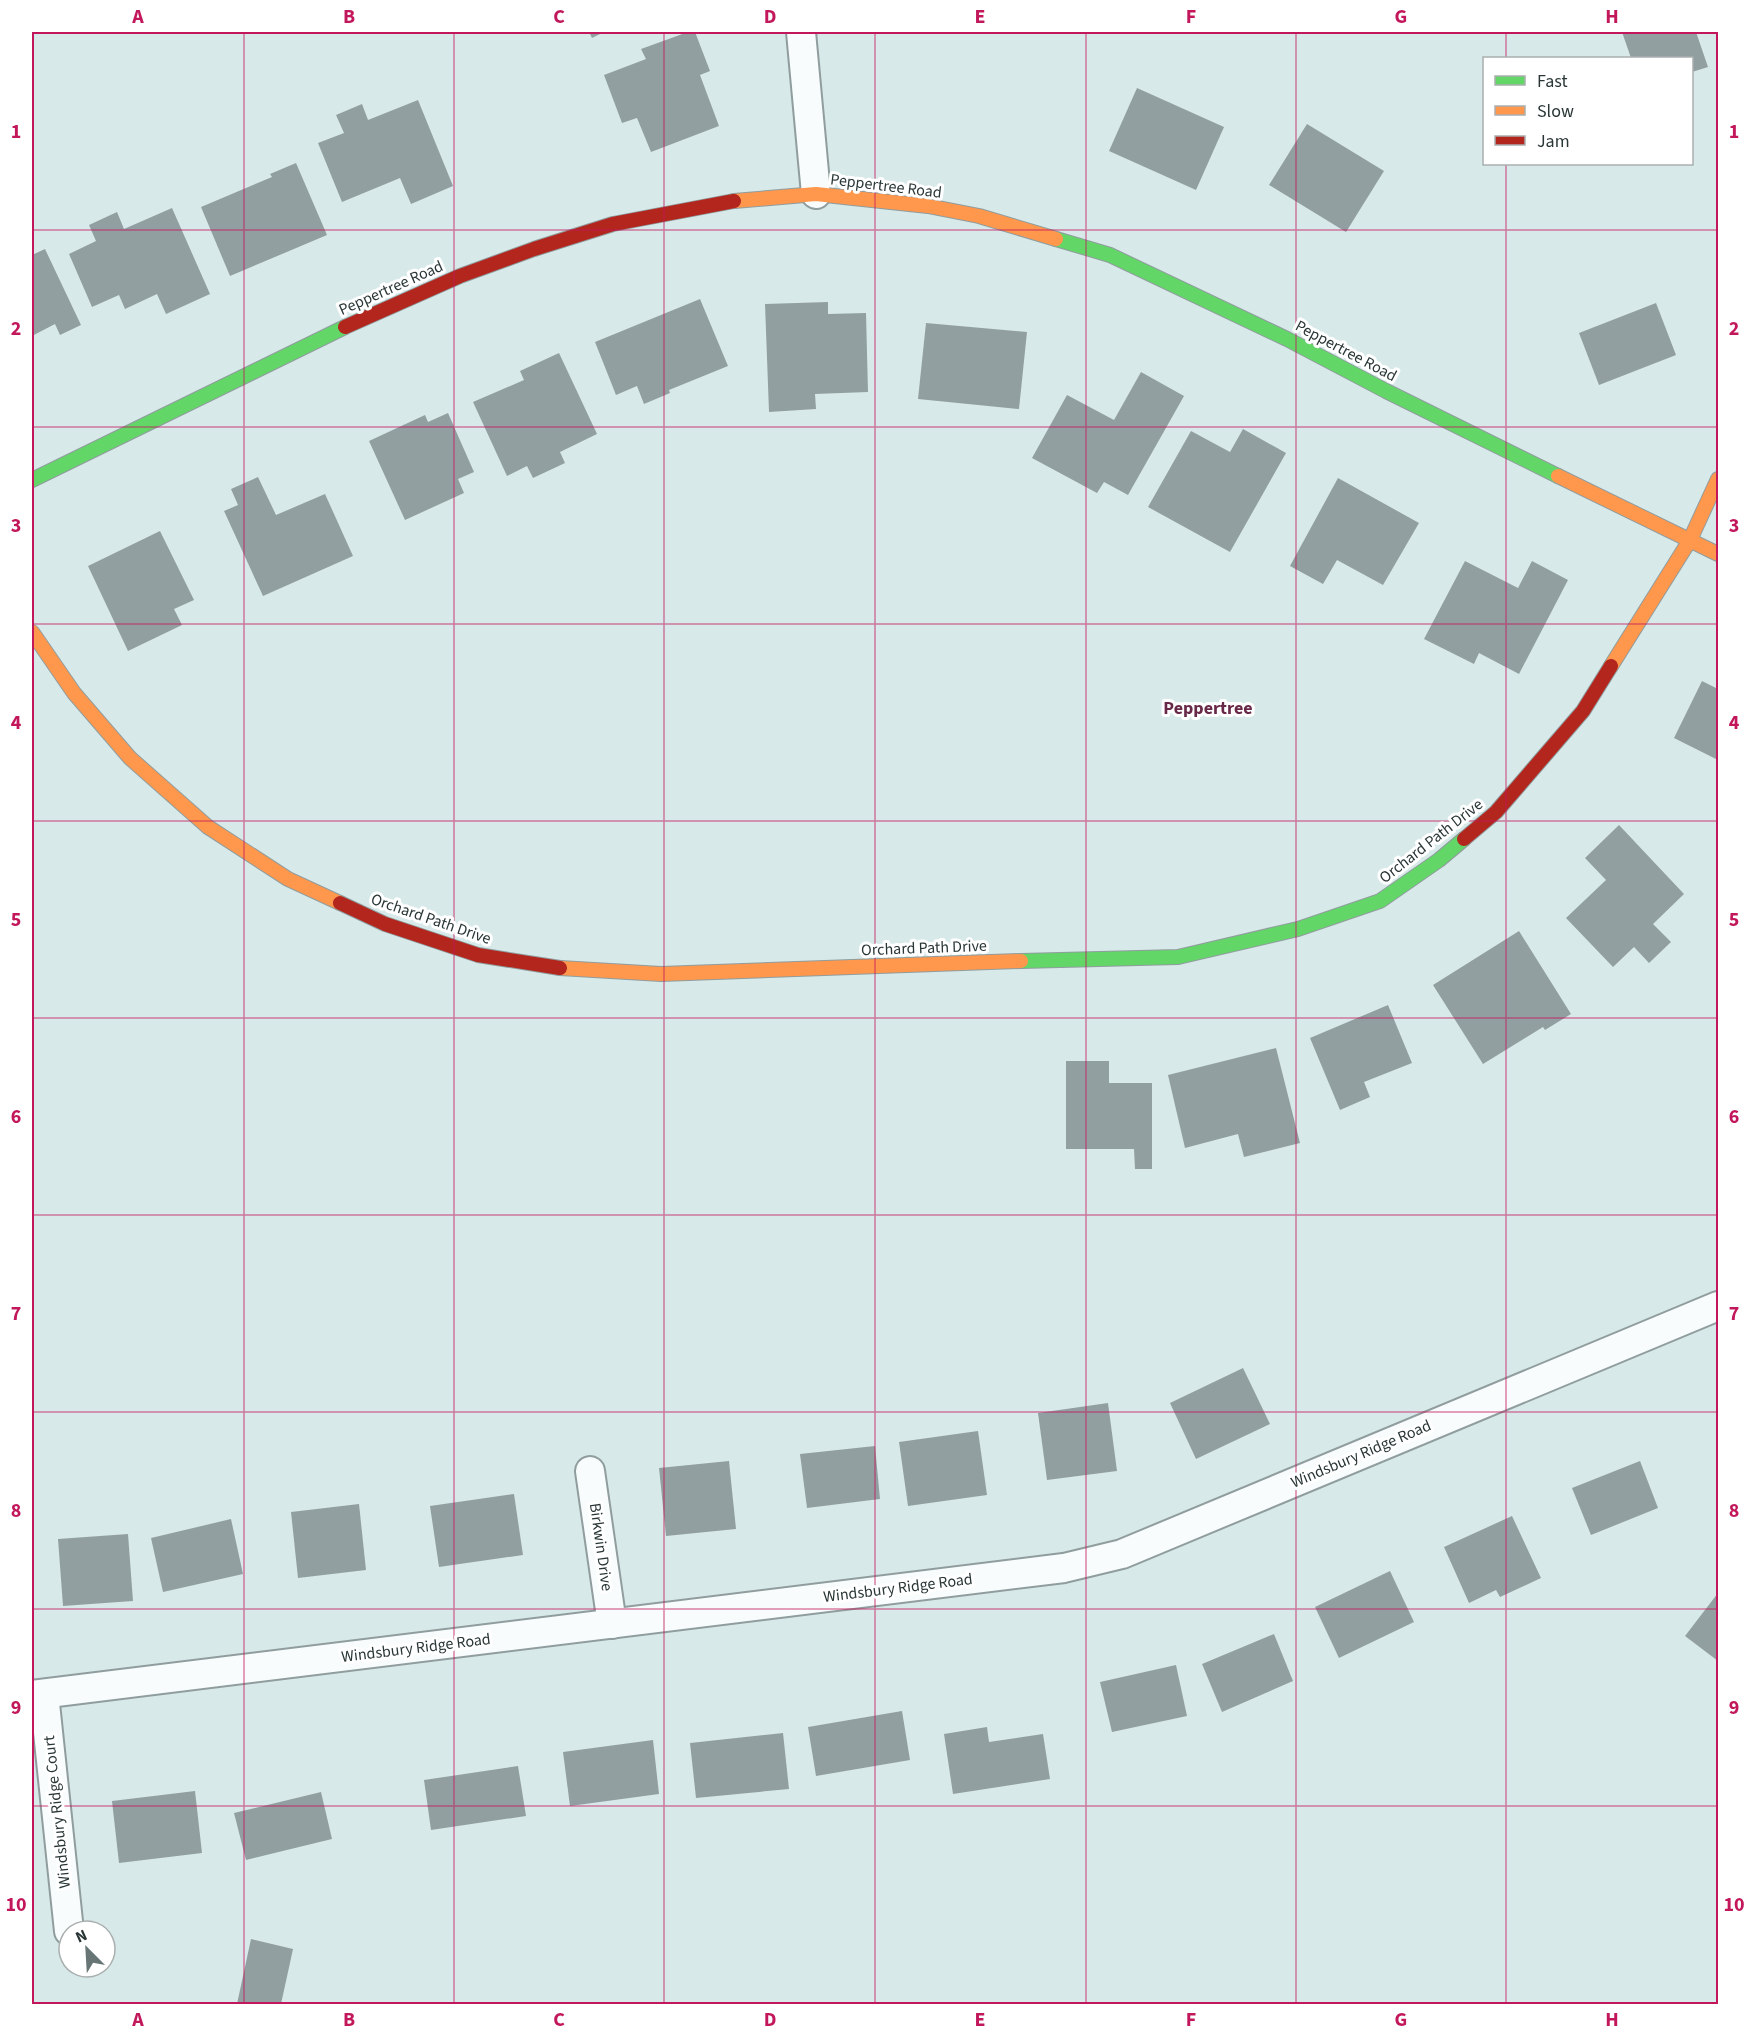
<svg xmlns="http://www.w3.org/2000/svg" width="1750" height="2036" viewBox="0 0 1750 2036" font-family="'Source Sans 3',sans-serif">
<rect width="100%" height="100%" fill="#d8e9ea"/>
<g fill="#929fa0">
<polygon points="589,32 604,32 592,38"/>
<polygon points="688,32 695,32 710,71 700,75 719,126 651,152 637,118 622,123 604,75 646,59 641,49"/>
<polygon points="1622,32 1696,32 1708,67 1692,72 1692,58 1631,58"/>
<polygon points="1137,88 1224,127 1196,190 1109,151"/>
<polygon points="418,100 453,186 411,204 400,178 342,202 318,143 344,133 336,115 362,104 368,120"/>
<polygon points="1307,124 1384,171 1346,232 1269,185"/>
<polygon points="296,163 327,235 230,276 201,207 272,177 270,174"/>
<polygon points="172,208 210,294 166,314 157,294 125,309 119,295 92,307 69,254 96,241 89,225 117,212 124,229"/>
<polygon points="45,249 81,325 60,335 55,324 32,336 32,255"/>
<polygon points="700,299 728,366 669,390 670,393 644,404 637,386 616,395 595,342"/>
<polygon points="828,302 828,314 866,313 868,392 815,394 816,409 769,412 765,304"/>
<polygon points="1656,303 1676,355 1599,385 1579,333"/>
<polygon points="926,323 1027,332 1019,409 918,399"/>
<polygon points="559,353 597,434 560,452 565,463 533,478 527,466 507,476 473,402 524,380 520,371"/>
<polygon points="1141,372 1184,396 1128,495 1104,482 1097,493 1032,458 1067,395 1114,420"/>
<polygon points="448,413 474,472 458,479 464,493 405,520 369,441 425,415 428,422"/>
<polygon points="1243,429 1286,453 1230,552 1148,507 1191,431 1230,452"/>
<polygon points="258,477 276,515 325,494 353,556 263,596 224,511 238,505 231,489"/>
<polygon points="1338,478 1419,523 1383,585 1337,560 1323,584 1290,566"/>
<polygon points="160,531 194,600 174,609 182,625 128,651 88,566"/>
<polygon points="1465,561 1518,588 1532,561 1568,580 1519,674 1479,653 1474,664 1424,639"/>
<polygon points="1702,681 1718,689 1718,760 1674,738"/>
<polygon points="1619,825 1684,894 1653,924 1671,942 1649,963 1634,947 1613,967 1566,918 1606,880 1585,858"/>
<polygon points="1519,931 1571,1014 1545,1030 1543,1027 1483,1064 1433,985"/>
<polygon points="1388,1005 1412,1063 1364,1082 1370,1097 1340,1110 1310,1038"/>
<polygon points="1276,1048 1300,1143 1244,1157 1238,1134 1185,1148 1168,1075"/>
<polygon points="1066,1061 1109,1061 1109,1083 1152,1083 1152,1169 1135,1169 1134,1149 1066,1149"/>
<polygon points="1243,1368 1270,1424 1196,1459 1170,1403"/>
<polygon points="1108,1403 1117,1471 1047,1480 1038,1413"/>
<polygon points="978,1431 987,1495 908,1506 899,1442"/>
<polygon points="875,1446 880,1499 807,1508 800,1454"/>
<polygon points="729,1461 736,1529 666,1536 659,1468"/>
<polygon points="1640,1461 1658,1508 1591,1535 1572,1488"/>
<polygon points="514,1494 523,1555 439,1567 430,1506"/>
<polygon points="359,1504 366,1570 298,1578 291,1512"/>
<polygon points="1512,1516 1541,1578 1500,1597 1496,1590 1469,1603 1444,1547"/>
<polygon points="231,1519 243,1574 163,1592 151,1538"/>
<polygon points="128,1534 133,1601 63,1606 58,1539"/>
<polygon points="1390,1571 1414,1622 1339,1658 1315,1607"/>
<polygon points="1718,1593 1718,1661 1685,1636"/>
<polygon points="1274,1634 1293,1681 1222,1712 1202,1664"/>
<polygon points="1176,1665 1187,1716 1112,1732 1100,1682"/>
<polygon points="902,1711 910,1760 816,1776 808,1727"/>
<polygon points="987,1727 989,1742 1043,1734 1050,1779 953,1794 944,1734"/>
<polygon points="783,1733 789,1789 696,1798 690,1743"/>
<polygon points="653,1740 659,1794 570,1806 563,1752"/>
<polygon points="518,1766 526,1816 431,1830 424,1780"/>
<polygon points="195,1791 202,1853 119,1863 112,1801"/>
<polygon points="321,1792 332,1839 246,1860 234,1813"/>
<polygon points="251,1939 293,1949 281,2004 237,2004"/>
</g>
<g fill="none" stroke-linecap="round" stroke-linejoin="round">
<g stroke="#909d9e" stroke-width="32">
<g id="street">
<polyline points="801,32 816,194"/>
<polyline points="590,1471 612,1624"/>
<polyline points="44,1694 69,1931"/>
<polyline points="32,1695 1064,1568 1122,1554 1718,1306"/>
</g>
</g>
<g stroke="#909d9e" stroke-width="16">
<g id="fast">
<polyline points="1056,239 1110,255 1287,339 1386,391 1558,476"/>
<polyline points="32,480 345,327"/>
<polyline points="1021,961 1178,957 1298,929 1380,901 1439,860 1464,839"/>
</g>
</g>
<g stroke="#909d9e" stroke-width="16">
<g id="slow">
<polyline points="734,201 816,194 928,206 979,216 1056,239"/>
<polyline points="1558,476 1718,554"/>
<polyline points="32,632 74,693 130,758 208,827 288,879 340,903"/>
<polyline points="1611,666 1690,540 1718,479"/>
<polyline points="560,968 661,974 1021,961"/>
</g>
</g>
<g stroke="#909d9e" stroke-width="16">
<g id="jam">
<polyline points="345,327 460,276 534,249 613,224 734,201"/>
<polyline points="1464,839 1496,812 1583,711 1611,666"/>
<polyline points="340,903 385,924 478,955 560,968"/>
</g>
</g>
<use href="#street" stroke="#f9fcfc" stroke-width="28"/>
<use href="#fast" stroke="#63d668" stroke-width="14"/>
<use href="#slow" stroke="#ff974d" stroke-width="14"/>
<use href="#jam" stroke="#b3261e" stroke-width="14"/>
</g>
<path fill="none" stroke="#c2185b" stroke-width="1.5" stroke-opacity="0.55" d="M244,32v1972M454,32v1972M664,32v1972M875,32v1972M1086,32v1972M1296,32v1972M1506,32v26M1506,164v1840M32,230h1686M32,427h1686M32,624h1686M32,821h1686M32,1018h1686M32,1215h1686M32,1412h1686M32,1609h1686M32,1806h1686"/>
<g text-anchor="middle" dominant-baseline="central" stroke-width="6" stroke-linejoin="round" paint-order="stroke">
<g font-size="16" fill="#2a3636" stroke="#fff">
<text transform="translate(886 186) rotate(7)">Peppertree Road</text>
<text transform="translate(391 288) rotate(-24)">Peppertree Road</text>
<text transform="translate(1346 351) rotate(28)">Peppertree Road</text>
<text transform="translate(1431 841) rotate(-38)">Orchard Path Drive</text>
<text transform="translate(431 919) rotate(19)">Orchard Path Drive</text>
<text transform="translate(924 948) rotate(-2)">Orchard Path Drive</text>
<text transform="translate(1361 1454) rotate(-23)">Windsbury Ridge Road</text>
<text transform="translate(601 1547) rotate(82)">Birkwin Drive</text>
<text transform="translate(898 1588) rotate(-7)">Windsbury Ridge Road</text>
<text transform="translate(416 1648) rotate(-7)">Windsbury Ridge Road</text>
<text transform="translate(57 1812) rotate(-96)">Windsbury Ridge Court</text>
</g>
<g font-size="18" font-weight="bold" fill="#682847" stroke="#fff">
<text x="1208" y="708">Peppertree</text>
</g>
</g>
<rect width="1750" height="2036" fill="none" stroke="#ffffff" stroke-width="66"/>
<rect x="1483" y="57" width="210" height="108" fill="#ffffff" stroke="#aaafaf" stroke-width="1.5"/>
<rect x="1495" y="76" width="30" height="9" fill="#63d668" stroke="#aaafaf" stroke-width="1.5"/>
<text x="1537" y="87" font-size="18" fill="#2a3636">Fast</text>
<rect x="1495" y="106" width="30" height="9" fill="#ff974d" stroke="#aaafaf" stroke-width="1.5"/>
<text x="1537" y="117" font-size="18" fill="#2a3636">Slow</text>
<rect x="1495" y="136" width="30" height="9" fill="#b3261e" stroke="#aaafaf" stroke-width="1.5"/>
<text x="1537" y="147" font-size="18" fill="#2a3636">Jam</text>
<g transform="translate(87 1949) rotate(336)"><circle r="28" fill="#ffffff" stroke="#aaafaf" stroke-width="1.5"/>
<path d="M0-4.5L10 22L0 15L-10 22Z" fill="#677575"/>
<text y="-9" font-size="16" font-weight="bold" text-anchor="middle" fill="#2a3636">N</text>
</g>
<rect x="33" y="33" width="1684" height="1970" fill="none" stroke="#c2185b" stroke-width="2"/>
<g font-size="20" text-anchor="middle" font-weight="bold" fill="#c2185b">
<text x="138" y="23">A</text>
<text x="349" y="23">B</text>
<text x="559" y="23">C</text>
<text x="770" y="23">D</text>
<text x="980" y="23">E</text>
<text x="1191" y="23">F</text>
<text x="1401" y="23">G</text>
<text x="1612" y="23">H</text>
<text x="16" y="138">1</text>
<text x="1734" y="138">1</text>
<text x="16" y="335">2</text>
<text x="1734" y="335">2</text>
<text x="16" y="532">3</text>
<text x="1734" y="532">3</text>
<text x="16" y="729">4</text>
<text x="1734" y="729">4</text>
<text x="16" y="926">5</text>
<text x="1734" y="926">5</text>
<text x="16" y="1123">6</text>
<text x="1734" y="1123">6</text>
<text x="16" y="1320">7</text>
<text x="1734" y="1320">7</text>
<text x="16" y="1517">8</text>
<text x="1734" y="1517">8</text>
<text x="16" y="1714">9</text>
<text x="1734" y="1714">9</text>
<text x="16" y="1911">10</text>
<text x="1734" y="1911">10</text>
<text x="138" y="2026">A</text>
<text x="349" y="2026">B</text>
<text x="559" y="2026">C</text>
<text x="770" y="2026">D</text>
<text x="980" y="2026">E</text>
<text x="1191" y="2026">F</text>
<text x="1401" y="2026">G</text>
<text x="1612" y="2026">H</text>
</g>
</svg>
